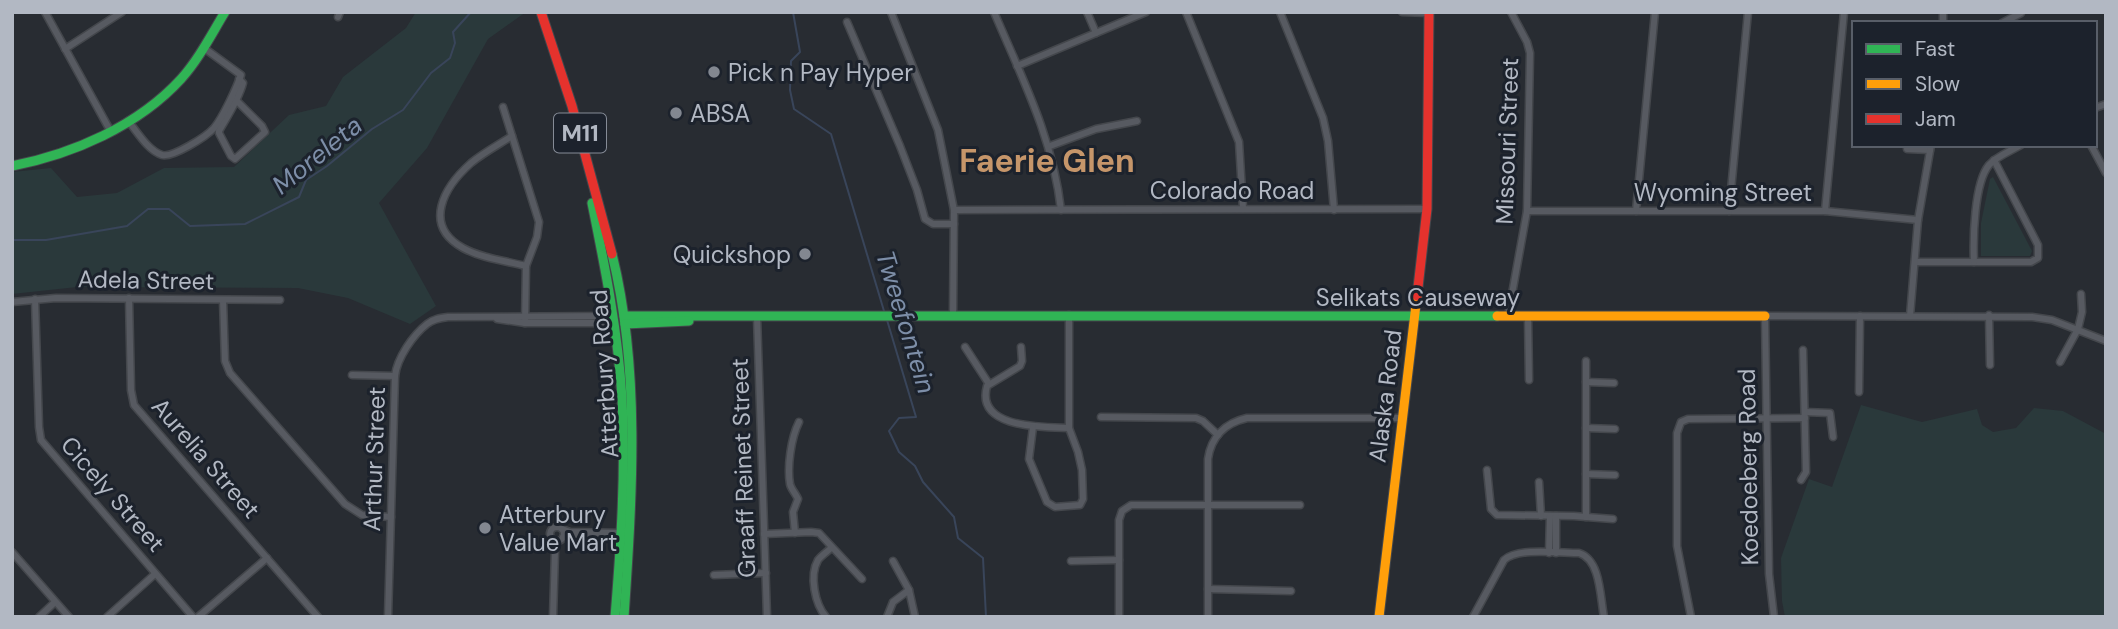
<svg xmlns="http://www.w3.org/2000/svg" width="2118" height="629" viewBox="0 0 2118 629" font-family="'DM Sans',sans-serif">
<rect width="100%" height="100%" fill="#282c32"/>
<g fill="#2a393b">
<polygon points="416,12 526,12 488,39 427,148 379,203 436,306 410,324 348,298 298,288 77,287 12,294 12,172 51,168 77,197 117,193 164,168 234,167 289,115 326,106 343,77 406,28"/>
<polygon points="1993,177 2032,251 2030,256 1981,256 1981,223 1990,179"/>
<polygon points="1861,405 1922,422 1977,409 1982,425 1993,432 2016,428 2034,408 2063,411 2106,434 2106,617 1785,617 1782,601 1781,558 1809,479 1832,487"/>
</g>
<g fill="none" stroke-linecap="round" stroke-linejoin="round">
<g stroke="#39455a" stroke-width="2">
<polyline points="793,12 800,52 791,61 790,90 794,109 831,134 884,311"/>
<polyline points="12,240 46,240 127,226 148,209 169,209 190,226 245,224 299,197 306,180 327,166 372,129 403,110 431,73 450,58 455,43 453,32 471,12"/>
<polyline points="887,320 916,417 899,418 889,431 899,452 915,466 923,482 954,517 958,538 983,558 986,617"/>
</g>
<g stroke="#44474c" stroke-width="9">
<g id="street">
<polyline points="45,12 111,132"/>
<polyline points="891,12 938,130 954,210 953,316"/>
<path d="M994,12c28,66 59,126 67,198"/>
<polyline points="1087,12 1096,33"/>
<polyline points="1186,12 1239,142 1243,208"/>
<polyline points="1280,12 1323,118 1328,141 1334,210"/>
<polyline points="1402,12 1429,13"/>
<polyline points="338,17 340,12"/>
<polyline points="847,22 900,146 917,190 925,219 933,224 954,224"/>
<polyline points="1943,23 1943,12"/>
<polyline points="2002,23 2021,13"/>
<polyline points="65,49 122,12"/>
<polyline points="1017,66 1146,12"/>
<path d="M235,99l27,27 3,6 -30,27 -4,-3 -12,-23v-2c8,-14 20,-32 24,-48l-4,-4"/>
<polyline points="503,107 539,222 537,237 526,266 525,323"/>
<polyline points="2095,108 2106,104"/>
<path d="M128,121c9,10 20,30 34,34 10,3 44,-18 52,-27 9,-11 22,-39 27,-53l-37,-27"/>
<path d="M512,136c-14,9 -29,17 -41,27 -27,24 -49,62 -8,85 18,10 43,13 63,18"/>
<polyline points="2091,145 2106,173"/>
<polyline points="1050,146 1096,129 1137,121"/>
<polyline points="1907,149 1930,150"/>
<polyline points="954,210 1427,209"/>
<polyline points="1527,211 1825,211 1918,220"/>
<polyline points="1636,211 1655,12"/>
<polyline points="1729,211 1748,12"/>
<polyline points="1825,211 1844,12"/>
<polyline points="1915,262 2031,262 2038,258 2038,245 1994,160"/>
<path d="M1974,262c-1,-23 0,-79 15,-97 8,-9 22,-14 32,-20"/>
<polyline points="129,298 131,390 134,405 318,617"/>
<polyline points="35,299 39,427 41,440 193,617"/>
<polyline points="223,300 225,361 230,373 345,504 362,515 391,517"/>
<polyline points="12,302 56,298 280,300"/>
<polyline points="1989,315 1990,365"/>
<polyline points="1508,316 1527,211 1530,53 1527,42 1511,12"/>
<polyline points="1910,316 1918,220 1931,145"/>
<polyline points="757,317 767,617"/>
<polyline points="1528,317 1529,380"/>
<polyline points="497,319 525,323 615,323"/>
<polyline points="965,347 989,384"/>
<path d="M1021,347l1,14 -2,5 -33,20c-12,43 57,41 82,42"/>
<polyline points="2060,362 2078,329 2082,312 2081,294"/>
<polyline points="352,375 395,376"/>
<polyline points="1586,382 1614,383"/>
<polyline points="1859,392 1860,316"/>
<polyline points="1805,412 1830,413 1833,437"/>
<polyline points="1101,417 1196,418 1203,421 1218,435"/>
<polyline points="1033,427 1029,459 1047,502 1055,507 1080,505 1083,499 1082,470 1078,452 1069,428 1069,315"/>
<polyline points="1586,428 1615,429"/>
<polyline points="1487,470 1491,509 1497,515 1574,516 1613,519"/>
<polyline points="1586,474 1615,475"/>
<polyline points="1801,480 1806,472 1803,350"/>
<polyline points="1539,482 1541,516"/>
<polyline points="1556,516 1556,553"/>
<polyline points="1586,517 1586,361"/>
<circle cx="557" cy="534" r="7"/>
<polyline points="562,529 570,532 623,533"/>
<path d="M795,533l-2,-21 5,-13c-2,-5 -7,-10 -8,-15 -3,-17 1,-46 9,-62"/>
<polyline points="764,534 811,532 819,533 862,579"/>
<polyline points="563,537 624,539"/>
<polyline points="553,539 555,551 553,617"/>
<polyline points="12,552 69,617"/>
<polyline points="1549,553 1550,516"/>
<polyline points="893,561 909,590 915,617"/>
<polyline points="1071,561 1119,560"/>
<polyline points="714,575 766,573"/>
<polyline points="1208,589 1291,591"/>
<polyline points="39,617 55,602"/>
<polyline points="107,617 155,574"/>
<polyline points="198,617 267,558"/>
<path d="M388,617l7,-241c2,-18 18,-41 32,-52 6,-5 13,-6 21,-7l166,-1"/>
<path d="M826,617c-11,-13 -17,-41 -8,-57 3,-4 9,-8 13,-12"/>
<polyline points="887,617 893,602 909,590"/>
<polyline points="1119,617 1119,520 1122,511 1131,505 1300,505"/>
<path d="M1208,617v-158c3,-22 17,-36 39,-41h155"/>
<path d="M1473,617l31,-57c14,-13 56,-7 75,-7 22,7 21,44 25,64"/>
<polyline points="1691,617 1677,546 1677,433 1681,422 1688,419 1805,418"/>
<polyline points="1774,617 1769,574 1765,316 2032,317 2052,320 2106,341"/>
</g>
</g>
<g stroke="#44474c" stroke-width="11">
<g id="fast">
<path d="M12,166c61,-12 126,-40 169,-87 18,-20 30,-44 44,-67"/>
<path d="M592,203c13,64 26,129 30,195 4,73 -1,146 -7,219"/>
<path d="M612,254c29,117 20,244 12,363"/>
<polyline points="624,316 1497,316"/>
<polyline points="625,324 689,321"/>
</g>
</g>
<g stroke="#44474c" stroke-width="11">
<g id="slow">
<polyline points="1497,316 1765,316"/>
<polyline points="1379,617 1417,296"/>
</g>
</g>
<g stroke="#44474c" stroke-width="11">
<g id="jam">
<polyline points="541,12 572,106 612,254"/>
<polyline points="1417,296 1427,209 1429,12"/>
</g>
</g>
<use href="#street" stroke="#575a61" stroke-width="6"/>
<use href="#fast" stroke="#30b455" stroke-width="9"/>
<use href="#slow" stroke="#ff9f0a" stroke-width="9"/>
<use href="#jam" stroke="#e5322d" stroke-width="9"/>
</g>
<g fill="#828790" stroke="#1c222c" stroke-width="2.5">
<circle cx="714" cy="72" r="7"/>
<circle cx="676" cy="113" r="7"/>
<circle cx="805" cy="254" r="7"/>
<circle cx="485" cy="528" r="7"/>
</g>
<g text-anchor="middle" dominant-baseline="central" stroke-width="6" stroke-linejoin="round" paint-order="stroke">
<rect fill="#1c222c" stroke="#858b96" stroke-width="2" x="554" y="113.5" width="52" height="39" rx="5"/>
<g font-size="23" font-weight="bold" fill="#b2b8c3">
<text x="580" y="133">M11</text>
</g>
<g font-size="24" fill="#b2b8c3" stroke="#1c222c" text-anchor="start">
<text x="728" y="72">Pick n Pay Hyper</text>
<text x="690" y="113">ABSA</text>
<text x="791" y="254" text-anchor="end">Quickshop</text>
<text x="499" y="514">Atterbury<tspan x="499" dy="28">Value Mart</tspan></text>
</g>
<g font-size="24" fill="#b2b8c3" stroke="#1c222c">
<text transform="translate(1507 141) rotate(-88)">Missouri Street</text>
<text x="1232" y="190">Colorado Road</text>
<text x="1723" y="192">Wyoming Street</text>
<text transform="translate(146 280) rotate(1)">Adela Street</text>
<text x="1418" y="297">Selikats Causeway</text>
<text transform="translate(604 374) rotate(-94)">Atterbury Road</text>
<text transform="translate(1385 396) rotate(-83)">Alaska Road</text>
<text transform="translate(206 458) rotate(49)">Aurelia Street</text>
<text transform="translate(374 459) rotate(-88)">Arthur Street</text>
<text transform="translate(1748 467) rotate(-91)">Koedoeberg Road</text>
<text transform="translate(743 468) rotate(-92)">Graaff Reinet Street</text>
<text transform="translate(113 494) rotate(49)">Cicely Street</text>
</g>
<g font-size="26" font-style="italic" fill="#7d8ea8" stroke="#1c222c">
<text transform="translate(317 155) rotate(-39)">Moreleta</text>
<text transform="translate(906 322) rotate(73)">Tweefontein</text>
</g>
<g font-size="32" font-weight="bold" fill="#c6966a" stroke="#1c222c">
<text x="1047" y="161">Faerie Glen</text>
</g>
</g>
<rect width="2118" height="629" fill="none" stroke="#b2b8c3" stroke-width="28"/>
<rect x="1852" y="21" width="245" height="126" fill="#1c222c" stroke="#585e68" stroke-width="2"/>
<rect x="1866" y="44" width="35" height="10" fill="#30b455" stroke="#585e68" stroke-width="2"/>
<text x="1915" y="56" font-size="21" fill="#b2b8c3">Fast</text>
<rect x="1866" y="79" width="35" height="10" fill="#ff9f0a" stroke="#585e68" stroke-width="2"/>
<text x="1915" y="91" font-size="21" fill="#b2b8c3">Slow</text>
<rect x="1866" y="114" width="35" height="10" fill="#e5322d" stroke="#585e68" stroke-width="2"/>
<text x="1915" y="126" font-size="21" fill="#b2b8c3">Jam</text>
</svg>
